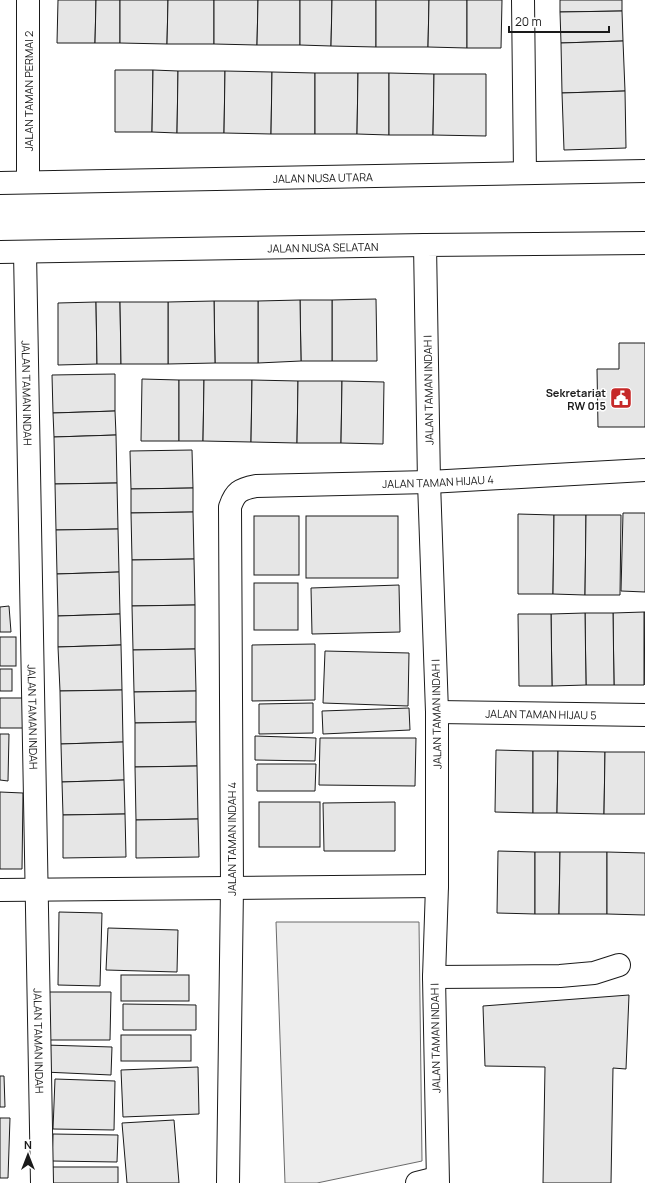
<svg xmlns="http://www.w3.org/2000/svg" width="645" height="1183" viewBox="0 0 645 1183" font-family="Manrope,sans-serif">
<rect width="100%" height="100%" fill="#fff"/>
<polygon fill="#ededed" stroke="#6a6a6a" points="276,922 419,922 422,1161 317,1183 285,1183"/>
<g fill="#e6e6e6" stroke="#1a1a1a">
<polygon points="58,0 96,0 95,43 57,43"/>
<polygon points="96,0 120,0 120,43 95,43"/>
<polygon points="120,0 168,0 167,44 120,43"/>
<polygon points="168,0 214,0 214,44 167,44"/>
<polygon points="214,0 258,0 257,45 214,44"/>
<polygon points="258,0 300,0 300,45 257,45"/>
<polygon points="300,0 332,0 331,46 300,45"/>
<polygon points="332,0 376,0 376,47 331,46"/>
<polygon points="376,0 429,0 428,47 376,47"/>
<polygon points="429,0 467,0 467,48 428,47"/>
<polygon points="467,0 502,0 501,48 467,48"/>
<polygon points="560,0 622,0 622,11 560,12"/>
<polygon points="622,11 623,41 561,43 560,12"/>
<polygon points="623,41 625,91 562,93 561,43"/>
<polygon points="115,70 153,70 152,132 115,132"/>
<polygon points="153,70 178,71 177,133 152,132"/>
<polygon points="178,71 225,71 224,133 177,133"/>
<polygon points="225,71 272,72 271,134 224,133"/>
<polygon points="272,72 315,73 315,134 271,134"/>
<polygon points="315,73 358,73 357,134 315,134"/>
<polygon points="358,73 389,73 389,135 357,134"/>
<polygon points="389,73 434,74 433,135 389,135"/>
<polygon points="434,74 486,74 486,136 433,135"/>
<polygon points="625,91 626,148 564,150 562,93"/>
<polygon points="376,299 377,361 332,361 332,300"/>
<polygon points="300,300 332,300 332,361 301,361"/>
<polygon points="300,300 301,361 258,363 258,301"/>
<polygon points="214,301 258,301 258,363 215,363"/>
<polygon points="214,301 215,363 168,364 168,302"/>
<polygon points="96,302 97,364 58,365 58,303"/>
<polygon points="96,302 120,302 121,364 97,364"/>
<polygon points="120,302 168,302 168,364 121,364"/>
<polygon points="619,343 645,343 645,427 598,427 597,369 619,369"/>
<polygon points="115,374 115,411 53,413 52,375"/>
<polygon points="142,379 179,380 179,441 141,441"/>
<polygon points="179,380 204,380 203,441 179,441"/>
<polygon points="204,380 252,380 251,442 203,441"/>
<polygon points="252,380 298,381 297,443 251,442"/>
<polygon points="298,381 342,381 341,443 297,443"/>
<polygon points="342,381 384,382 383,444 341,443"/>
<polygon points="115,411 116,435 54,437 53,413"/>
<polygon points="116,435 117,483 55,484 54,437"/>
<polygon points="192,450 193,488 131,489 130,451"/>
<polygon points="117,483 118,529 56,530 55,484"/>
<polygon points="193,488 193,512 131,513 131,489"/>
<polygon points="193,512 194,559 132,560 131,513"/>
<polygon points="623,513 645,513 645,592 621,591"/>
<polygon points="518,514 554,515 553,594 518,594"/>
<polygon points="554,515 586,515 585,595 553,594"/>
<polygon points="586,515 621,515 620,595 585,595"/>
<rect x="254" y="516" width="45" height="59"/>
<rect x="306" y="516" width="92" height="62"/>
<polygon points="118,529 119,572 57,574 56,530"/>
<polygon points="194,559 195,605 132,606 132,560"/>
<polygon points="119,572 120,614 58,616 57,574"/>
<rect x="254" y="583" width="44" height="47"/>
<polygon points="399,585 400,632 312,634 311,588"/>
<polygon points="195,605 195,649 133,650 132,606"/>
<polygon points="9,606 11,632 0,632 0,607"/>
<polygon points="644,612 645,612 644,685"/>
<polygon points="644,612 644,685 614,685 613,613"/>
<polygon points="585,613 613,613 614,685 586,685"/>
<polygon points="585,613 586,685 552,686 551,614"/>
<polygon points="120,614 121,645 58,647 58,616"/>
<polygon points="518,614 551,614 552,686 519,686"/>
<rect x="0" y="637" width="16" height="29"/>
<polygon points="315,644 315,700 252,701 252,645"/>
<polygon points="121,645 122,690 60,691 58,647"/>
<polygon points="195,649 196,691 134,692 133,650"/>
<polygon points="325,651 409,653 408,706 323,703"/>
<rect x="0" y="669" width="12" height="22"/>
<polygon points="122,690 123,742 61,744 60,691"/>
<polygon points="196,691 196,722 135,723 134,692"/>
<rect x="0" y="698" width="28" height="30"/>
<polygon points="313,703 313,733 259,734 259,704"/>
<polygon points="409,708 410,730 323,734 322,711"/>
<polygon points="196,722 197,766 135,767 135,723"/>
<polygon points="0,734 9,734 8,781 0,780"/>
<polygon points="255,736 316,738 315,761 255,760"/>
<polygon points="320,738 416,738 415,786 319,785"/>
<polygon points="123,742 124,780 62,782 61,744"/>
<polygon points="496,750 533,751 533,813 495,812"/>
<polygon points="533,751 558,751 557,813 533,813"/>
<polygon points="558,751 605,752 604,814 557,813"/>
<polygon points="605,752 645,752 645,814 604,814"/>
<polygon points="257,764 316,764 315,791 257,791"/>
<polygon points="197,766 198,819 136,820 135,767"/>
<polygon points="124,780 125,814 63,815 62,782"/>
<polygon points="0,792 23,793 22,869 0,869"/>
<rect x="259" y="802" width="61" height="45"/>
<polygon points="395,802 395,851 324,851 323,803"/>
<polygon points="125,814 126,857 63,858 63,815"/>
<polygon points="198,819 199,857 136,858 136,820"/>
<polygon points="498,851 535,852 535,914 497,913"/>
<polygon points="535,852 560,852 559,914 535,914"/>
<polygon points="560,852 607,852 607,914 559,914"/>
<polygon points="607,852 645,853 645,915 607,914"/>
<polygon points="59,912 102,913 100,986 58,985"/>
<polygon points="108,928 178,930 177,972 106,970"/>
<rect x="121" y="975" width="68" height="26"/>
<polygon points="47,992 111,992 110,1040 46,1040"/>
<polygon points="629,995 626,1069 613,1068 611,1183 543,1183 545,1067 485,1066 483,1006"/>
<polygon points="123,1004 196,1005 196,1030 123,1030"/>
<rect x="121" y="1035" width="70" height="26"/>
<polygon points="45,1045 112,1047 111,1075 44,1072"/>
<polygon points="198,1067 199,1114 123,1117 121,1070"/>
<polygon points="0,1076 4,1076 5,1107 0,1107"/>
<polygon points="55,1079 115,1081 114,1130 53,1129"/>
<polygon points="0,1118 10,1118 8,1178 0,1178"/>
<polygon points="174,1120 179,1183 127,1183 122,1123"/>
<polygon points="53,1134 118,1135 117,1162 52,1161"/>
<rect x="51" y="1167" width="67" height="16"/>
</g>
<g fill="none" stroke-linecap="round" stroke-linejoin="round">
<g stroke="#1a1a1a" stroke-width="24">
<g id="minor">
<polyline points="523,0 525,173"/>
<polyline points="28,182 28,0"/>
<path id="s1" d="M0,183l645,-12"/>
<path id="s2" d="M0,252l425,-7"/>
<path id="s3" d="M25,252l17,931"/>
<path id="s4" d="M437,712l208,3"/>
<polyline points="0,890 437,886"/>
<polyline points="434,977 560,976 594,973 619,965"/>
<path id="s5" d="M228,1183l4,-296 -2,-380c5,-15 10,-18 26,-21l173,-4 216,-12"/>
<polyline points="417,1183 437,1178"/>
</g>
</g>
<g stroke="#1a1a1a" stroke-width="24">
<polyline id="tertiary" points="438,1183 434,977 437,886 437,712 429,482 425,245 645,243"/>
</g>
<use href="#minor" stroke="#fff" stroke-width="22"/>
<use href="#tertiary" stroke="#fff" stroke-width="22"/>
</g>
<defs>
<g id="civic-square" transform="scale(1.15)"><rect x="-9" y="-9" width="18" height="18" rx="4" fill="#c62828" stroke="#fff"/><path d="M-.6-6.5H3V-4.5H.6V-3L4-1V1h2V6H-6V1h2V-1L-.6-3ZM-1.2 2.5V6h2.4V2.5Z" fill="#fff"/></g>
</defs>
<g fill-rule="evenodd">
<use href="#civic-square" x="621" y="398"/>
</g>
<g text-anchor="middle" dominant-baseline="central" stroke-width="3" stroke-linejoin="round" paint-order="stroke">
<g font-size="11" fill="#1a1a1a" stroke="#fff">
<text transform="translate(28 91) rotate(-90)">JALAN TAMAN PERMAI 2</text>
<text stroke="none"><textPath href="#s1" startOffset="323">JALAN NUSA UTARA</textPath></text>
<text stroke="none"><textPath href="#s2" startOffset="323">JALAN NUSA SELATAN</textPath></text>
<text transform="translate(428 390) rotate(-91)">JALAN TAMAN INDAH I</text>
<text stroke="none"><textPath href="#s3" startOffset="141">JALAN TAMAN INDAH</textPath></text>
<text stroke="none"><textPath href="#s5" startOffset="894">JALAN TAMAN HIJAU 4</textPath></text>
<text transform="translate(436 714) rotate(-91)">JALAN TAMAN INDAH I</text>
<text stroke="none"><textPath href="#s4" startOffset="104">JALAN TAMAN HIJAU 5</textPath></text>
<text stroke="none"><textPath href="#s3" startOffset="465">JALAN TAMAN INDAH</textPath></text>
<text transform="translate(231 839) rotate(-90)">JALAN TAMAN INDAH 4</text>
<text transform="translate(435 1038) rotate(-91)">JALAN TAMAN INDAH I</text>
<text stroke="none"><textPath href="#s3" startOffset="789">JALAN TAMAN INDAH</textPath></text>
</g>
<g font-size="11" font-weight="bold" fill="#1a1a1a" stroke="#fff" text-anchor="end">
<text x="606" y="392">Sekretariat<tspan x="606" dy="13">RW 015</tspan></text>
</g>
</g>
<g transform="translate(28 1155)" stroke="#ffffff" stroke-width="3" paint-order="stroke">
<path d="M0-3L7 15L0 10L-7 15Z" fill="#1a1a1a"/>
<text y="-6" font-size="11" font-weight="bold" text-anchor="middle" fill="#1a1a1a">N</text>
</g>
<path d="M509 26v6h100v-6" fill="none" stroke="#1a1a1a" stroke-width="2"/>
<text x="515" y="26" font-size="12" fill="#1a1a1a" stroke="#ffffff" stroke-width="3" paint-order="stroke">20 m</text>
</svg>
